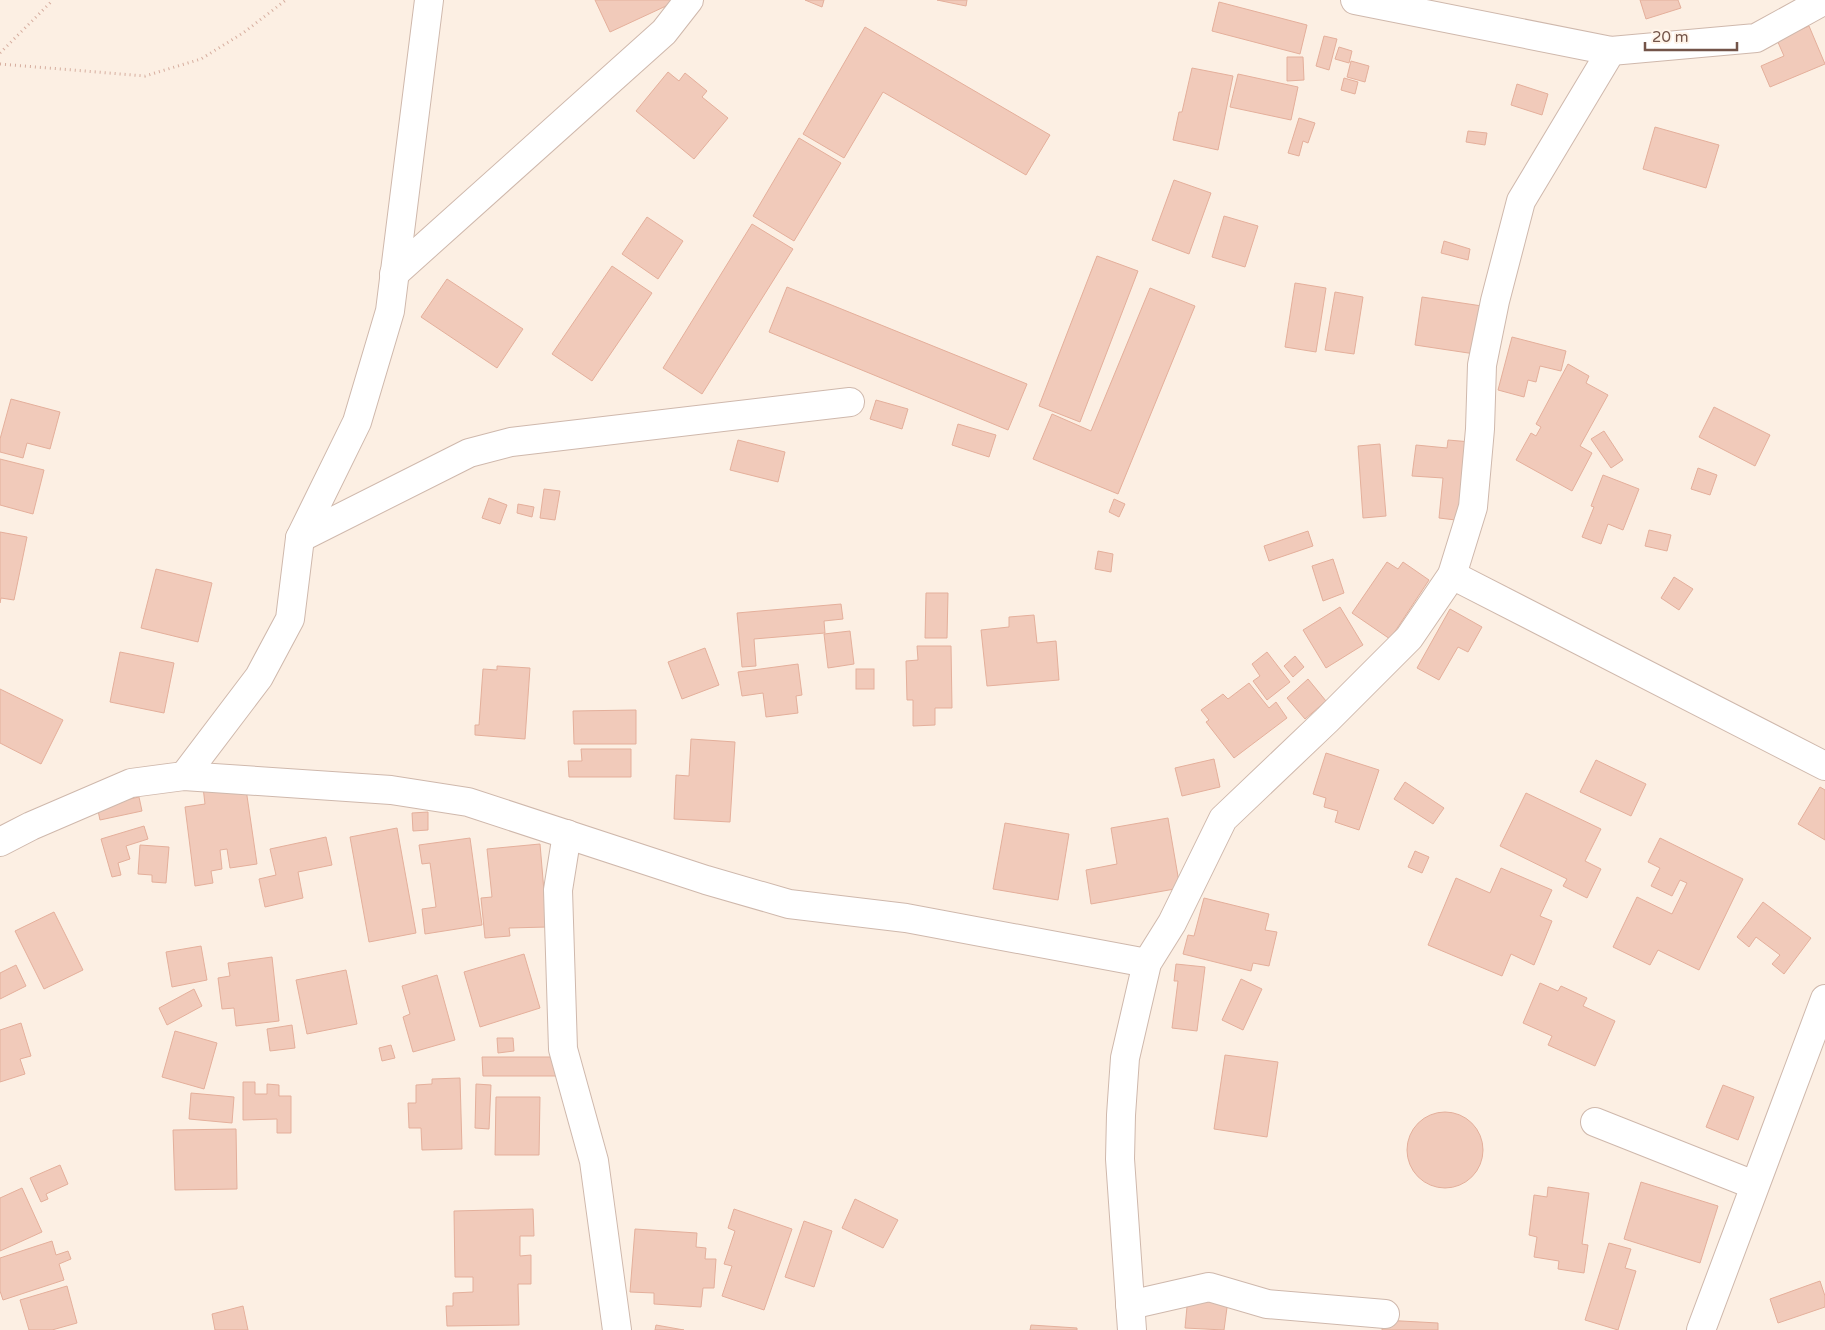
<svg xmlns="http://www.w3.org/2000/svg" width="1825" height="1330" viewBox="0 0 1825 1330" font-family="'Varela Round',sans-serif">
<rect width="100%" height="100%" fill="#fcefe3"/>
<g fill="#f1caba" stroke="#e4af9b">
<polygon points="595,0 679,0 610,32"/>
<polygon points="805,0 824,0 822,7"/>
<polygon points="937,0 967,0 966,6"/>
<polygon points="1640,0 1678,0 1681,8 1646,19"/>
<polygon points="1219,2 1307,25 1300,54 1212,31"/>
<polygon points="1809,26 1825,64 1770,87 1761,66 1784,56 1777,40"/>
<polygon points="865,27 1050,135 1026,175 883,92 844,158 803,134"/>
<polygon points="1324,36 1337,39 1329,70 1316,66"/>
<polygon points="1339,47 1352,51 1349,63 1335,59"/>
<polygon points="1287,57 1303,57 1304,80 1287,81"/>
<polygon points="1351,61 1369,66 1365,82 1347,77"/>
<polygon points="1192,68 1233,76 1218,150 1173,140 1179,112 1182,112"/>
<polygon points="668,72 679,81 685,73 707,91 702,97 728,118 694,159 636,111"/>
<polygon points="1238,74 1298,87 1291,120 1230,107"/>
<polygon points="1344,78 1358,82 1355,94 1341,90"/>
<polygon points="1517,84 1548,94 1542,115 1511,105"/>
<polygon points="1299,118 1315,123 1308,143 1303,141 1299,156 1288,153"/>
<polygon points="1655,127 1719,145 1706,188 1643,169"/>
<polygon points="1468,131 1487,133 1485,145 1466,142"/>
<polygon points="799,138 841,163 794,241 753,216"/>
<polygon points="1174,180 1211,193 1189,254 1152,240"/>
<polygon points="1224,216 1258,226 1245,267 1212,257"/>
<polygon points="647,217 683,241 658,279 622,254"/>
<polygon points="752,224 793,249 702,394 663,368"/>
<polygon points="1444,241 1470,249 1468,260 1441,253"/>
<polygon points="1097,256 1138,271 1080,422 1039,406"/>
<polygon points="612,266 652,293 592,381 552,354"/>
<polygon points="447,279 523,329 497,368 421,317"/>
<polygon points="1295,283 1326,288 1316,352 1285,347"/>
<polygon points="787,287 1027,384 1008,430 769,332"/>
<polygon points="1150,288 1195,306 1118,494 1033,459 1052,414 1091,431"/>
<polygon points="1335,292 1363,297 1354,354 1325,350"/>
<polygon points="1422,297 1482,306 1475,354 1415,345"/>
<polygon points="1512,337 1566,351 1561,371 1540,366 1536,382 1528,380 1524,397 1498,390"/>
<polygon points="1568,364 1589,376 1586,383 1608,395 1580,446 1592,453 1572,491 1516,460 1531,433 1536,436 1541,427 1536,424"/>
<polygon points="11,399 60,412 50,449 27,443 23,458 0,452 0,439"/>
<polygon points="876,400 908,409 902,429 870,419"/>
<polygon points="1714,407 1770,435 1755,466 1699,437"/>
<polygon points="958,424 996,435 989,457 952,445"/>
<polygon points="1604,431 1623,460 1611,468 1591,439"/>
<polygon points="738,440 785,452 778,482 730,470"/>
<polygon points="1448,440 1471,442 1464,521 1439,518 1443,478 1412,476 1416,445 1447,448"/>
<polygon points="1380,444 1386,516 1363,518 1358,446"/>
<polygon points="0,459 44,470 33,514 0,505"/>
<polygon points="1698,468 1717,475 1710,495 1691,489"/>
<polygon points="1603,475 1639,489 1623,530 1608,524 1601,544 1582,537 1594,507 1591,506"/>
<polygon points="544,489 560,491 555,520 540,518"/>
<polygon points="489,498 507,505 500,524 482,518"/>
<polygon points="1114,499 1125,504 1119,517 1109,512"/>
<polygon points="518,504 534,507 532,517 517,513"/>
<polygon points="1649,530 1671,535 1667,551 1645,546"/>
<polygon points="1308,531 1313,546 1269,561 1264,546"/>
<polygon points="0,532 27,537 14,600 1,598 0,603"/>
<polygon points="1098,551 1113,554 1111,572 1095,569"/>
<polygon points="1333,559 1344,593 1323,601 1312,566"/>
<polygon points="1387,562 1398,569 1403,562 1429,580 1390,639 1352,613"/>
<polygon points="156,569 212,583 198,642 141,628"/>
<polygon points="1674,577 1693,589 1679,610 1661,598"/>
<polygon points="926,593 948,593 947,638 925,638"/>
<polygon points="841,604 843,619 824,621 825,633 754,639 756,666 742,667 737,613"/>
<polygon points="1340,607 1363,645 1326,668 1303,630"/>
<polygon points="1450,609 1482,627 1468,652 1458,647 1439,680 1417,668"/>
<polygon points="1034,615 1037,643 1056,641 1059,680 987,686 981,630 1009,627 1009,617"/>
<polygon points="850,631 854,664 828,668 824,634"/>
<polygon points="917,646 951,646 952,708 935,708 935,725 913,726 913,700 907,700 906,661 918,660"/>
<polygon points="705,648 719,685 682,699 668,662"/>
<polygon points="120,652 174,663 164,713 110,702"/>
<polygon points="1267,652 1290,682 1267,700 1253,681 1260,676 1252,664"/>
<polygon points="1295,656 1304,667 1293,677 1284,666"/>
<polygon points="798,664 802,695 796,696 798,713 766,717 763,693 742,696 738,672"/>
<polygon points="497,666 530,668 525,739 475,735 475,725 479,725 483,669 497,670"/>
<rect x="856" y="669" width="18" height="20"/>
<polygon points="1308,679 1326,701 1305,719 1287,698"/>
<polygon points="1249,683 1269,708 1276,702 1287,718 1234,758 1206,722 1209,720 1201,710 1223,694 1228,699"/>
<polygon points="0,689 63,720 41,764 0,743"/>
<polygon points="636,710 636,744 574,744 573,711"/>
<polygon points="691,739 735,742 730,822 674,819 676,775 689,776"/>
<polygon points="581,749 631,749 631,777 569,777 568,761 582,761"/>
<polygon points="1326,753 1379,770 1359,830 1335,822 1338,811 1324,807 1326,798 1313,794"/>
<polygon points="1214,759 1220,787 1182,796 1175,768"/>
<polygon points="1596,760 1646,784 1631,816 1580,792"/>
<polygon points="1405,782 1444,808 1433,824 1394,799"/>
<polygon points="203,787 246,789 257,864 230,868 227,849 220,850 222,869 211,871 213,883 195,886 185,807 205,804"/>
<polygon points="1820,787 1825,790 1825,840 1798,824"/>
<polygon points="1526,793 1601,829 1585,861 1601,869 1587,898 1563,886 1567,879 1500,846"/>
<polygon points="139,797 142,811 100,820 97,806"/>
<polygon points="428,812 428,830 413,831 412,813"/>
<polygon points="1168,818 1180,888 1091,904 1086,870 1117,864 1111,828"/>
<polygon points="1005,823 1069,834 1058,900 993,889"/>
<polygon points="144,826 148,839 126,846 130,859 118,863 121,875 112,877 101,839"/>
<polygon points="397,828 416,933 369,942 350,837"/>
<polygon points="326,837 332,865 298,872 303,898 265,907 259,879 276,875 270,849"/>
<polygon points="470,838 482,925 425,934 422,909 436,907 430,863 422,864 419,845"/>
<polygon points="1660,838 1743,879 1699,970 1658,950 1650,965 1613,947 1637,897 1672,914 1687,883 1680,880 1672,896 1651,886 1660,868 1648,862"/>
<polygon points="540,844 547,927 509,928 510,936 485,938 481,898 492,897 487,849"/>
<polygon points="140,845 169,847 166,883 152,882 152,875 138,874"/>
<polygon points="1415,851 1429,857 1422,873 1408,867"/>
<polygon points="1501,868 1552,890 1540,916 1552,921 1534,965 1511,954 1502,976 1428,945 1456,878 1490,893"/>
<polygon points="1204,898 1269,914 1265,930 1277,932 1269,966 1253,963 1251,971 1183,954 1188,935 1194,936"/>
<polygon points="1763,902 1811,938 1784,974 1772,964 1780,955 1756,937 1749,947 1737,937"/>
<polygon points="54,912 83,970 44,989 15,931"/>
<polygon points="201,946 207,980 172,987 166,952"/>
<polygon points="524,954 540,1008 480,1027 464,972"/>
<polygon points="272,957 279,1021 236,1026 234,1008 222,1009 218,978 230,976 228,963"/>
<polygon points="1176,964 1205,967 1197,1031 1172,1028 1178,981 1174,981"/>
<polygon points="16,965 26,986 0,999 0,973"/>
<polygon points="346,970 357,1024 307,1034 296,980"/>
<polygon points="437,975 455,1040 413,1052 403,1017 410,1014 402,986"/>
<polygon points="1241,979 1262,989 1243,1030 1222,1020"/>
<polygon points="1540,983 1558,991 1561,986 1587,998 1583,1006 1615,1021 1595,1066 1548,1045 1552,1036 1523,1023"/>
<polygon points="194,989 202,1006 167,1025 159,1008"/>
<polygon points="21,1023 31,1056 20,1059 25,1074 0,1082 0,1030"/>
<polygon points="292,1025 295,1048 270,1051 267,1029"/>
<polygon points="175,1031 217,1043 204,1089 162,1077"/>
<polygon points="497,1038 513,1038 514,1051 498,1053"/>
<polygon points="391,1045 395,1058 382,1061 379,1048"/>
<polygon points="1225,1055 1278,1062 1267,1137 1214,1129"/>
<polygon points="482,1057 560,1057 560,1076 483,1076"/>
<polygon points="460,1078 462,1149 422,1150 421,1128 409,1128 408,1103 416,1103 416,1085 432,1084 432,1079"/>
<polygon points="243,1082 255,1082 255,1094 267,1094 267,1084 279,1085 279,1096 291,1096 291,1133 277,1133 277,1119 243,1120"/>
<polygon points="476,1084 491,1085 489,1129 475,1128"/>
<polygon points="1723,1085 1754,1097 1738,1140 1706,1127"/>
<polygon points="191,1093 234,1097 232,1123 189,1119"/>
<polygon points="496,1097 540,1097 539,1155 495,1155"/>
<circle cx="1445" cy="1150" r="38"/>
<polygon points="236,1129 237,1189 175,1190 173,1130"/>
<polygon points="60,1165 68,1184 46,1194 48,1199 41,1202 30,1178"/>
<polygon points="1641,1182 1718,1206 1700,1263 1624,1239"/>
<polygon points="1548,1187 1589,1193 1582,1244 1588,1245 1584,1273 1558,1269 1559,1261 1534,1257 1537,1237 1529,1235 1534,1195 1547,1197"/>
<polygon points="22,1188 42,1232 0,1251 0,1198"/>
<polygon points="855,1199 898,1220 883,1248 842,1228"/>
<polygon points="533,1209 534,1236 520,1236 520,1256 531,1255 531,1284 518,1284 519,1325 447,1326 446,1306 453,1306 453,1293 473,1292 473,1277 455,1277 454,1211"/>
<polygon points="734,1209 792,1229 764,1310 722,1296 732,1266 724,1264 735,1231 728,1228"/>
<polygon points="804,1221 832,1231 814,1287 785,1277"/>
<polygon points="635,1229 697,1233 696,1247 706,1248 705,1259 716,1259 714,1288 703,1288 701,1307 654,1304 654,1293 630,1292"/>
<polygon points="52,1241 56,1255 68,1251 71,1259 59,1264 64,1280 3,1300 0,1291 0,1258"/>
<polygon points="1609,1243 1631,1249 1625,1268 1636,1271 1618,1330 1585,1320"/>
<polygon points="1820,1281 1825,1296 1825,1307 1778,1323 1770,1299"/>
<polygon points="67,1286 77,1323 52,1330 29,1330 20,1300"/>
<polygon points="1188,1296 1228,1300 1224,1330 1185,1328"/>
<polygon points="243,1306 248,1330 215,1330 212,1314"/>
<polygon points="1383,1320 1438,1323 1438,1330 1382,1330"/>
<polygon points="656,1325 684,1330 655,1330"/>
<polygon points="1031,1325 1077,1328 1077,1330 1030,1330"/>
</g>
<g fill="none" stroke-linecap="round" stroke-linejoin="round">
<g stroke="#cfb8ac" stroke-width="30">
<g id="minor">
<polyline points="1355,0 1611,51 1756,38 1825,0"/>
<polyline points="394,274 664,32 689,0"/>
<polyline points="300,538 469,453 511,442 850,402"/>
<polyline points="1452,575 1825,766"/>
<polyline points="184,776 259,677 290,619 300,538 357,422 390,311 429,0"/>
<polyline points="567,834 558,890 563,1049 594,1161 617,1330"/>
<polyline points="0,842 31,826 131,783 184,776 391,790 468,802 706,880 789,904 906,918 1147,963"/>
<polyline points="1595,1122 1754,1185"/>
<polyline points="1130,1305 1209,1287 1267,1304 1385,1314"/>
<polyline points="1132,1330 1120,1159 1121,1115 1125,1058 1147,963 1172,923 1223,819 1327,720 1409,638 1452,575 1473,507 1480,429 1482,365 1495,301 1521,201 1611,51"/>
<polyline points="1701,1330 1825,999"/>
</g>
</g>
<g stroke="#d6ad9e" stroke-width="3" stroke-dasharray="1 4" stroke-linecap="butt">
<polyline points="0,53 53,0"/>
<polyline points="0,64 145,76 201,59 243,33 286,0"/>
</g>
<use href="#minor" stroke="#fff" stroke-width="28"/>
</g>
<path d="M1645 42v8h92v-8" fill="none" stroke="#735449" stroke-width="2.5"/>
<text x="1652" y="42" font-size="15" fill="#735449" stroke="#fff4e9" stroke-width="4" paint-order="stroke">20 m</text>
</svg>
